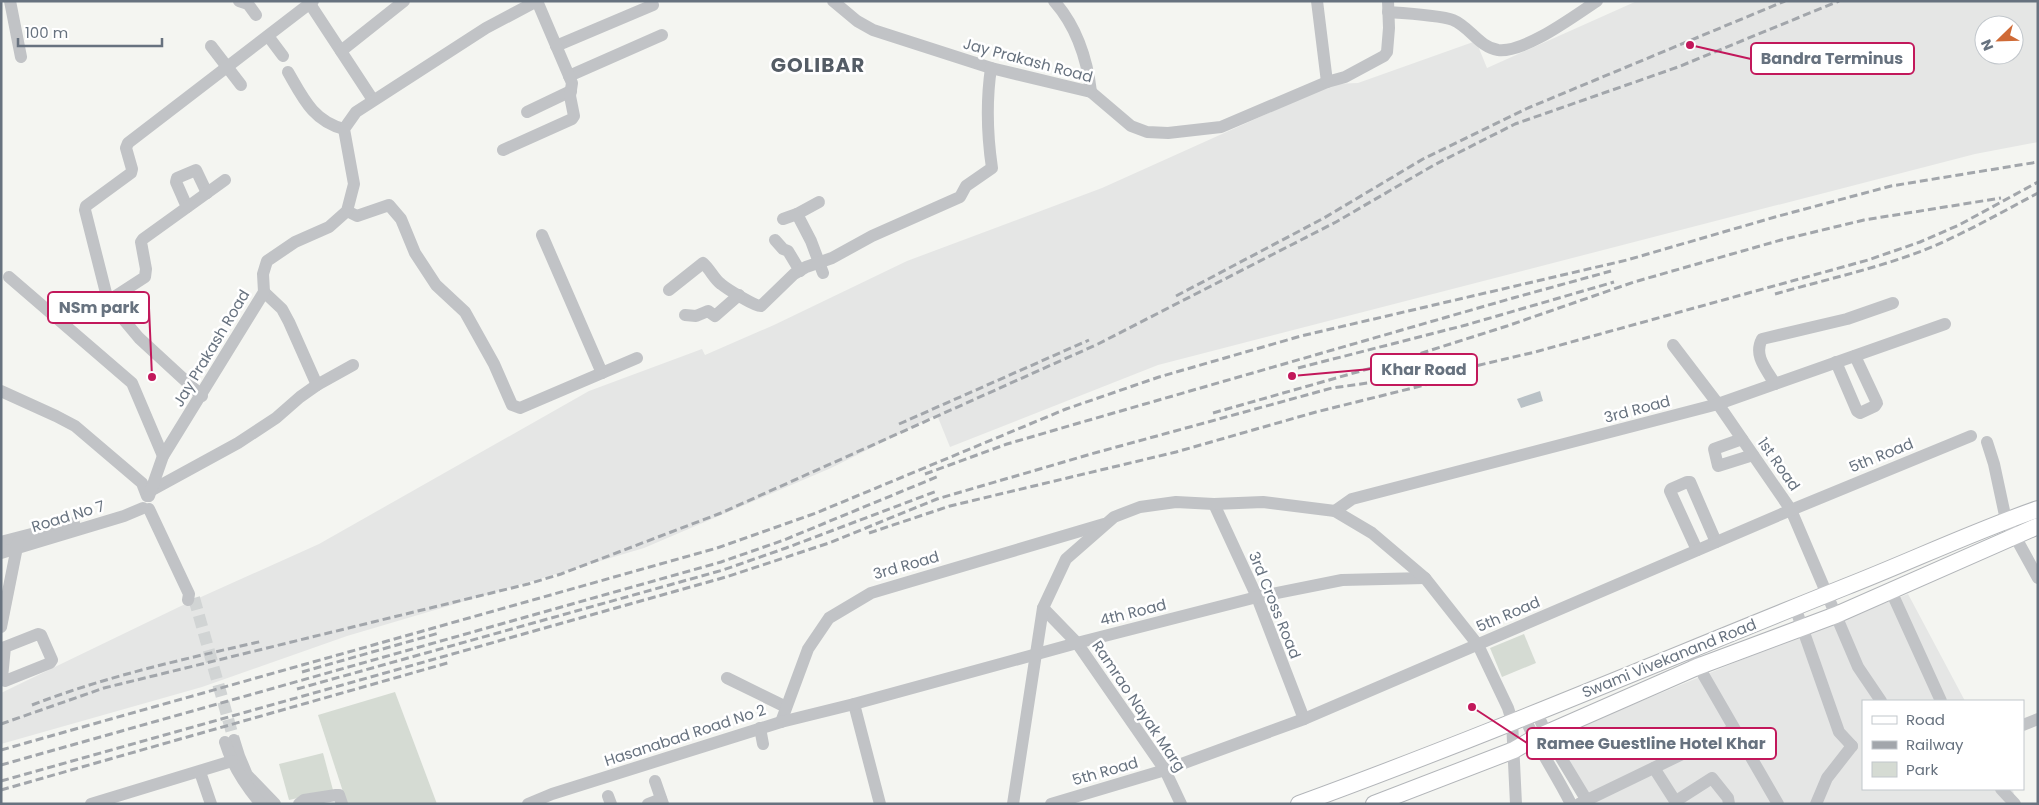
<svg xmlns="http://www.w3.org/2000/svg" width="2039" height="805" viewBox="0 0 2039 805" font-family="Poppins,sans-serif">
<rect width="100%" height="100%" fill="#f4f5f1"/>
<g fill="#e5e6e5" fill-rule="evenodd">
<path d="M1637,1h401v141l-63,12 -817,211 -208,82 -13,-32 -106,53 -187,80 -297,88 -145,51 -201,57v-51l180,-87 138,-62 270,-153 113,-42 3,6 69,-30 133,-64 195,-73 231,-104 25,-1 118,-42 11,27zM1984,25h30v30h-30z"/>
<polygon points="1908,594 1965,701 1863,701 1863,789 2012,789 2014,793 2004,804 1591,804 1554,737 1780,644"/>
</g>
<g fill="#d5dbd3">
<polygon points="1524,634 1536,663 1502,677 1490,648"/>
<polygon points="395,692 437,804 347,804 318,715"/>
<polygon points="323,753 333,790 289,800 279,764"/>
</g>
<polygon fill="#b9c1c6" points="1540,391 1543,401 1521,408 1517,399"/>
<g fill="none" stroke-linecap="round" stroke-linejoin="round">
<polyline stroke="#d1d4d4" stroke-width="12" stroke-dasharray="12 6" stroke-linecap="butt" points="194,598 234,740"/>
<g stroke="#b2b5b9" stroke-width="18">
<g id="major">
<path d="M1299,804c184,-67 364,-144 546,-217 64,-25 127,-55 193,-78"/>
<polyline points="1374,804 1514,750 1533,739 1697,667 1836,615 2038,526"/>
</g>
</g>
<g stroke="#c1c3c6" stroke-width="12">
<polyline points="10,1 21,57"/>
<polyline points="239,1 248,4 256,15"/>
<polyline points="833,1 857,21 873,30 991,68 1091,92 1131,126 1147,132 1168,133 1221,127 1327,82 1345,77 1384,56 1387,52 1389,28 1388,1"/>
<path d="M1054,1c23,26 33,57 37,91"/>
<polyline points="1317,1 1327,82"/>
<polyline points="310,4 373,100"/>
<path d="M1388,12c16,1 52,3 65,8 17,7 26,27 45,30 27,3 76,-34 99,-49"/>
<polyline points="268,36 283,56"/>
<polyline points="211,46 241,85"/>
<polyline points="556,46 653,5"/>
<polyline points="341,51 404,1"/>
<path d="M288,72c15,26 25,49 56,57"/>
<polyline points="569,76 662,35"/>
<polyline points="527,112 571,91"/>
<polyline points="503,150 572,119 574,116 570,96 572,83 537,1"/>
<polyline points="187,207 176,182 177,178 196,170 207,193"/>
<polyline points="347,211 357,216 389,205 401,219 415,253 436,285 465,312 494,364 512,405 520,408 637,358"/>
<polyline points="797,214 811,241 823,273"/>
<polyline points="783,219 797,214 819,202"/>
<polyline points="542,235 602,373"/>
<polyline points="775,240 783,249 788,251 800,271"/>
<polyline points="9,277 132,383 163,456"/>
<path d="M669,290l34,-27c7,6 11,16 18,21 6,5 35,23 40,22l33,-32 12,-7 26,-9 40,-22 88,-39 6,-11 26,-18c-5,-34 -6,-66 -1,-100"/>
<polyline points="264,292 282,309 289,322 317,385"/>
<polyline points="108,301 145,277 146,269 141,242 143,239 225,180"/>
<polyline points="685,315 696,316 708,311 715,316 739,295"/>
<polyline points="1673,345 1718,404 1791,510 1858,667 1881,701"/>
<polyline points="1836,362 1857,411 1860,413 1875,406 1877,403 1855,356"/>
<path d="M1775,384c-8,-14 -22,-28 -13,-45l85,-20 46,-16"/>
<polyline points="1,391 56,416 75,426 142,483 147,496"/>
<polyline points="202,396 139,338 108,301 85,210 86,206 131,173 132,169 126,148 128,143 313,1"/>
<polyline points="1742,439 1714,449 1718,466 1753,455"/>
<polyline points="1987,442 1994,464 2006,520 2038,578"/>
<polyline points="152,490 238,443 276,418 300,397 317,385 353,365"/>
<polyline points="149,496 163,456 264,292 263,274 267,261 295,242 329,227 347,211 354,184 344,129 356,112 486,28 537,1"/>
<polyline points="1214,504 1257,597 1304,719"/>
<polyline points="149,509 189,594 188,600"/>
<polyline points="1335,511 1352,499 1718,404 1945,324"/>
<polyline points="1,542 74,523"/>
<polyline points="1697,550 1670,491 1671,489 1687,482 1690,482 1716,542"/>
<polyline points="1,553 124,516 143,508"/>
<polyline points="1891,591 1941,701"/>
<polyline points="1795,607 1839,732 1852,746"/>
<polyline points="1043,608 1077,643 1165,770 1181,804"/>
<polyline points="1,627 18,542"/>
<polyline points="1,649 5,647 38,634 41,635 52,660 50,663 5,681 2,678 5,647"/>
<polyline points="1689,650 1778,804"/>
<polyline points="727,678 786,707"/>
<polyline points="854,704 880,804"/>
<polyline points="1536,711 1546,733 1589,804"/>
<path d="M1524,716c13,31 32,58 47,88"/>
<polyline points="781,722 808,649 829,618 871,593 1104,524"/>
<polyline points="2023,725 2038,719"/>
<polyline points="760,728 763,744"/>
<polyline points="234,740 239,756 247,775 275,804"/>
<path d="M225,742c7,23 20,43 36,62"/>
<polyline points="1654,768 1677,804"/>
<polyline points="200,772 211,804"/>
<polyline points="655,781 663,804"/>
<polyline points="2001,789 2015,804"/>
<polyline points="608,796 611,804"/>
<polyline points="1676,801 1712,778 1728,798 1729,804"/>
<polyline points="91,804 232,761"/>
<polyline points="299,804 304,800 336,795 339,795 342,804"/>
<polyline points="528,804 552,794 781,722 854,704 1077,643 1257,597 1342,580 1425,578"/>
<polyline points="648,804 661,799"/>
<polyline points="1013,804 1043,608 1066,559 1114,517 1140,507 1176,502 1214,504 1263,502 1335,511 1372,533 1425,578 1478,645 1508,708 1512,721 1516,804"/>
<polyline points="1051,804 1165,770 1304,719 1791,510 1971,436"/>
<polyline points="1579,804 1734,729"/>
<polyline points="1816,804 1827,778 1852,746"/>
</g>
<use href="#major" stroke="#fff" stroke-width="16"/>
<g stroke="#a2a6ab" stroke-width="3" stroke-dasharray="8 4" stroke-linecap="butt">
<path d="M1775,294c49,-14 99,-25 147,-43 40,-16 78,-38 116,-58"/>
<polyline points="1176,296 1324,218 1423,159 1528,108 1785,1"/>
<polyline points="1298,368 1466,325 1614,282"/>
<polyline points="1213,413 1403,359 1507,326 1634,282 1781,240 1864,220 2001,198"/>
<polyline points="899,424 1089,340"/>
<polyline points="925,474 1007,444 1072,425 1513,298 1611,271"/>
<polyline points="869,533 950,506 1176,452 1316,412 1461,376"/>
<polyline points="302,672 439,633"/>
<polyline points="297,689 723,570 786,548 937,491"/>
<path d="M32,705c75,-29 152,-46 231,-64"/>
<polyline points="1,724 104,688 528,584 561,574 721,513 1098,344 1336,222 1434,165 1515,124 1678,67 1839,1"/>
<polyline points="1,750 717,548 816,513 1066,409 1159,377 1301,336 1627,260 1775,217 1891,186 2038,162"/>
<polyline points="1,765 721,562 784,540 939,476"/>
<polyline points="1,781 726,577 829,543 937,499 1091,454 1332,388 1454,371 1535,352 1868,260 1920,242 1959,225 2038,182"/>
<polyline points="1,790 451,662"/>
</g>
</g>
<g text-anchor="middle" dominant-baseline="central" stroke-width="5" stroke-linejoin="round" paint-order="stroke">
<g font-size="15" fill="#67727f" stroke="#fff">
<text transform="translate(1028 60) rotate(15)">Jay Prakash Road</text>
<text transform="translate(211 348) rotate(-59)">Jay Prakash Road</text>
<text transform="translate(1637 409) rotate(-15)">3rd Road</text>
<text transform="translate(1881 455) rotate(-22)">5th Road</text>
<text transform="translate(1779 464) rotate(55)">1st Road</text>
<text transform="translate(68 516) rotate(-17)">Road No 7</text>
<text transform="translate(906 565) rotate(-16)">3rd Road</text>
<text transform="translate(1275 605) rotate(68)">3rd Cross Road</text>
<text transform="translate(1133 612) rotate(-14)">4th Road</text>
<text transform="translate(1508 614) rotate(-23)">5th Road</text>
<text transform="translate(1669 658) rotate(-22)">Swami Vivekanand Road</text>
<text transform="translate(1139 706) rotate(56)">Ramrao Nayak Marg</text>
<text transform="translate(685 735) rotate(-18)">Hasanabad Road No 2</text>
<text transform="translate(1105 771) rotate(-16)">5th Road</text>
</g>
<g font-size="20" font-weight="bold" letter-spacing="1" fill="#545c65" stroke="#fff">
<text x="818" y="65">GOLIBAR</text>
</g>
</g>
<path fill="none" stroke="#c2185b" stroke-width="2" d="M1690 45L1751 59M152 377L149 308M1292 376L1371 369M1472 707L1527 743"/>
<g fill="#c2185b" stroke="#fff" stroke-width="2">
<circle cx="1690" cy="45" r="5"/>
<circle cx="152" cy="377" r="5"/>
<circle cx="1292" cy="376" r="5"/>
<circle cx="1472" cy="707" r="5"/>
</g>
<g fill="#fff" stroke="#c2185b" stroke-width="2">
<rect x="1751" y="43" width="163" height="31" rx="5"/>
<rect x="48" y="292" width="101" height="31" rx="5"/>
<rect x="1371" y="354" width="106" height="31" rx="5"/>
<rect x="1527" y="728" width="249" height="31" rx="5"/>
</g>
<g font-size="16" text-anchor="middle" font-weight="bold" fill="#67727f">
<text x="1832" y="64">Bandra Terminus</text>
<text x="99" y="313">NSm park</text>
<text x="1424" y="375">Khar Road</text>
<text x="1651" y="749">Ramee Guestline Hotel Khar</text>
</g>
<rect width="2039" height="805" fill="none" stroke="#67727f" stroke-width="5"/>
<rect x="1862" y="700" width="162" height="90" fill="#ffffff" stroke="#c2c7cc"/>
<rect x="1872" y="716" width="25" height="8" fill="#ffffff" stroke="#c2c7cc"/>
<text x="1906" y="725" font-size="15" fill="#67727f">Road</text>
<rect x="1872" y="741" width="25" height="8" fill="#a2a6ab" stroke="#c2c7cc"/>
<text x="1906" y="750" font-size="15" fill="#67727f">Railway</text>
<rect x="1872" y="762" width="25" height="15" fill="#d5dbd3" stroke="#c2c7cc"/>
<text x="1906" y="775" font-size="15" fill="#67727f">Park</text>
<g transform="translate(1999 40) rotate(247)"><circle r="24" fill="#ffffff" stroke="#c2c7cc"/>
<path d="M0-4L9 19L0 12L-9 19Z" fill="#cf6a36"/>
<text y="-8" font-size="14" font-weight="bold" text-anchor="middle" fill="#67727f">N</text>
</g>
<path d="M18 38v8h144v-8" fill="none" stroke="#67727f" stroke-width="2.5"/>
<text x="25" y="38" font-size="15" fill="#67727f" stroke="#ffffff" stroke-width="4" paint-order="stroke">100 m</text>
</svg>
